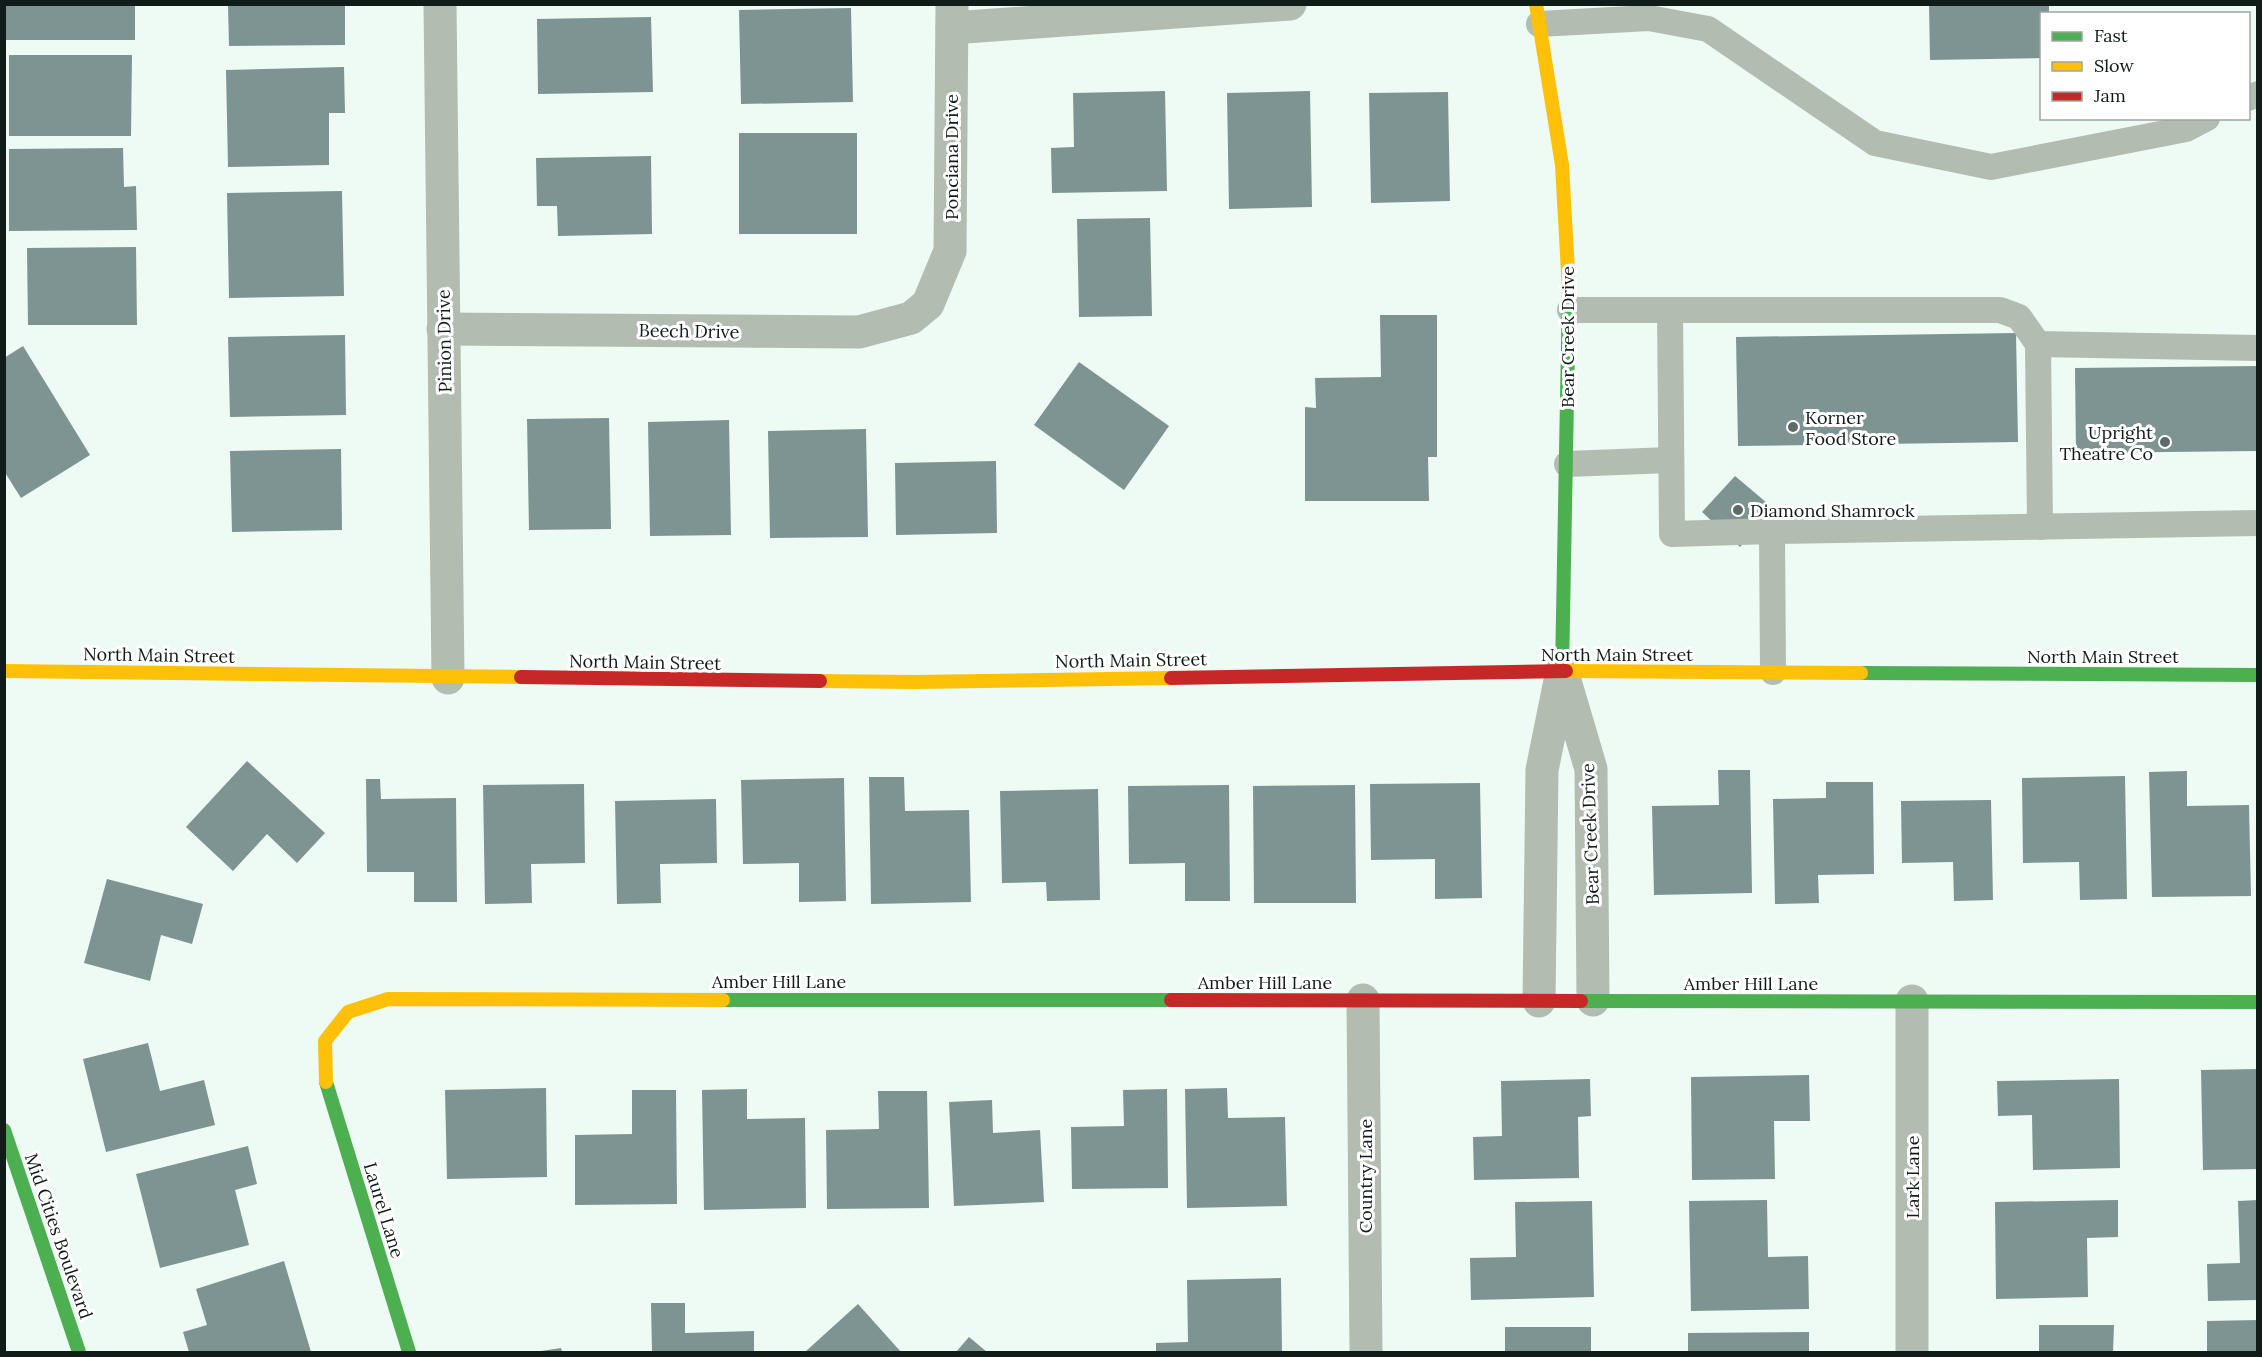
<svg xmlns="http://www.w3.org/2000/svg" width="2262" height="1357" viewBox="0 0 2262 1357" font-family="Lora,serif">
<rect width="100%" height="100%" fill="#eefaf4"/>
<g fill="#7d9492">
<rect x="5" y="4" width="130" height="36"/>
<polygon points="228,4 345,4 345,45 229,46"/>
<polygon points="1929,4 2049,4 2049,14 2042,14 2042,58 1930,60"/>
<polygon points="851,8 853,102 741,104 739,10"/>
<polygon points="651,17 653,92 538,94 537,19"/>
<polygon points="9,55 132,55 131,136 9,136"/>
<polygon points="344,67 345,113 329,113 329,165 228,167 226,70"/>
<polygon points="1165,91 1167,191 1052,193 1051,148 1074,147 1073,93"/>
<polygon points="1310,91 1312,207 1229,209 1227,93"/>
<polygon points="1448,92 1450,201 1371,203 1369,93"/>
<rect x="739" y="133" width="118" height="101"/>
<polygon points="123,148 124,187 136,186 137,230 9,231 9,149"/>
<polygon points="651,156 652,234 558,236 557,206 537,206 536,158"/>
<polygon points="342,191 344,296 229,298 227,193"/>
<polygon points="1150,218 1152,316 1079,317 1077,219"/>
<polygon points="136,247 137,325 28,325 27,248"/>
<polygon points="1380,315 1437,315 1437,457 1428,457 1429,501 1305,501 1305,407 1316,408 1315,378 1381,377"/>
<polygon points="2016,333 2018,442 1738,446 1736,337"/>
<polygon points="345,335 346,415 230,417 228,337"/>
<polygon points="23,346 90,455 21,498 4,471 4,358"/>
<polygon points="1079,362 1169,426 1124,490 1034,425"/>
<polygon points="2258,366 2258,451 2076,453 2075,368"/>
<polygon points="609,418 611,529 529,530 527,419"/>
<polygon points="729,420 731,535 650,536 648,422"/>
<polygon points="866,429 868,537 770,538 768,431"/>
<polygon points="341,449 342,530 232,532 230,451"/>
<polygon points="996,461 997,533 896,535 895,463"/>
<polygon points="1735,476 1773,508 1740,547 1702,512"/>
<polygon points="247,761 325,833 297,863 267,834 233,871 186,827"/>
<polygon points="1718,770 1750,770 1752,893 1654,895 1652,806 1719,805"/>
<polygon points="2187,771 2187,806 2249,805 2251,896 2152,897 2149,772"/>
<polygon points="2125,776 2127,899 2080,900 2079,862 2023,863 2022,778"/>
<polygon points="869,777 904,777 905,811 969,810 971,902 871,904"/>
<polygon points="844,778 846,901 799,902 799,863 743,864 741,780"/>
<polygon points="366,779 380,779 381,799 456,798 457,902 414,902 414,872 367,872"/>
<polygon points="1826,782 1873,782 1874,874 1818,875 1819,903 1775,904 1773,799 1826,798"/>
<polygon points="1480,783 1482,898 1435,899 1435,859 1371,860 1370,784"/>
<polygon points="584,784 585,863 531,864 532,903 485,904 483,785"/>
<polygon points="1229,785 1230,901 1185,901 1185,863 1129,864 1128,786"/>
<polygon points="1355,785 1356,903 1254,903 1253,786"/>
<polygon points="1098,789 1100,900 1047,901 1046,882 1002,883 1000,791"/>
<polygon points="716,799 717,863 660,864 661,903 617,904 615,801"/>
<polygon points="1991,800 1993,900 1954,901 1953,862 1902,863 1901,801"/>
<polygon points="107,879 203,904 192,944 161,935 150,981 84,963"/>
<polygon points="148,1043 160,1091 204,1080 215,1125 106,1152 83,1059"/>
<polygon points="2258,1069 2258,1169 2203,1170 2201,1070"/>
<polygon points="1809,1075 1810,1121 1774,1121 1775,1179 1692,1180 1691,1077"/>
<polygon points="1590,1079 1591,1116 1578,1117 1579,1178 1474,1180 1473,1137 1502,1136 1501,1081"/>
<polygon points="2119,1079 2120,1168 2033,1170 2032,1115 1998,1116 1997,1081"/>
<polygon points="546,1088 547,1177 447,1179 445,1090"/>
<polygon points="1227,1088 1228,1118 1285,1117 1287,1206 1187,1208 1185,1089"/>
<polygon points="747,1089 747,1119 805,1118 806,1208 704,1210 702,1090"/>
<polygon points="1167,1089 1168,1188 1072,1189 1071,1127 1124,1126 1123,1090"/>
<polygon points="632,1090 676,1090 677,1204 575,1205 575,1135 632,1134"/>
<polygon points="878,1091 927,1091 929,1208 827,1209 826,1130 879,1129"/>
<polygon points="992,1100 993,1133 1040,1130 1044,1202 954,1206 949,1102"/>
<polygon points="248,1146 257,1184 235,1190 249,1245 160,1268 136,1174"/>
<polygon points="1767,1200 1768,1257 1808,1256 1809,1309 1691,1311 1689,1201"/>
<polygon points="2118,1200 2118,1237 2087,1238 2088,1297 1996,1299 1995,1202"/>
<polygon points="2258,1200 2258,1300 2208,1301 2207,1264 2240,1263 2238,1201"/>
<polygon points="1592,1201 1594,1297 1471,1300 1470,1258 1516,1257 1515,1202"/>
<polygon points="284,1261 311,1352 189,1352 183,1332 207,1325 196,1289"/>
<polygon points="1281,1278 1282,1352 1156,1352 1156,1343 1188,1342 1187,1280"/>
<polygon points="651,1303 685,1303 685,1333 754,1331 754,1352 652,1352"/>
<polygon points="858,1304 901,1352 805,1352"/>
<polygon points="2258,1320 2258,1352 2207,1352 2207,1321"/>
<polygon points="2039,1325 2114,1325 2113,1352 2039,1352"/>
<rect x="1505" y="1327" width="86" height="25"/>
<polygon points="1809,1332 1809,1352 1688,1352 1688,1333"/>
<polygon points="969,1337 987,1352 956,1352"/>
<polygon points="561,1348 562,1352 541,1352 541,1351"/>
</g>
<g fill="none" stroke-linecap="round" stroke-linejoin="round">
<g stroke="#b2bcb0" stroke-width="26">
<polyline points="1539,24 1649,18 1708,29 1875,143 1991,167 2186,129 2207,118"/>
<polyline points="2248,98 2258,94"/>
<polyline points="1570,310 2000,310 2019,317 2038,344 2258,348"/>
<polyline points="1670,310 1672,534 1772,531 1773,672"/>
<polyline points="2038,344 2040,527"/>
<polyline points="1567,464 1670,460"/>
<polyline points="1772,531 2258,523"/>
</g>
<g stroke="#b2bcb0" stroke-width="33">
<polyline points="440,4 448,678"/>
<polyline points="952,28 1290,4"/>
<polyline points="443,329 859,332 911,318 928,304 950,251 952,4"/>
<polyline points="1562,671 1591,769 1593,1000"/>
<polyline points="1363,1000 1366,1352"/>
<polyline points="1539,1001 1542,770 1561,676"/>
<polyline points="1912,1001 1912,1352"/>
</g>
<g stroke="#4caf50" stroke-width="14">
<polyline points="1562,671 1569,290"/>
<polyline points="1861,673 2258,675"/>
<polyline points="723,1000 1171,1000"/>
<polyline points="1581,1001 2258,1002"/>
<polyline points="326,1082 409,1352"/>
<polyline points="4,1130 79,1352"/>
</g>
<g stroke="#ffc107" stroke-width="14">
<polyline points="1536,4 1562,165 1569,290"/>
<polyline points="4,671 521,677"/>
<polyline points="1566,671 1861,673"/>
<polyline points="820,681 915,682 1171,678"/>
<polyline points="326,1082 325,1041 348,1012 388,999 723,1000"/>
</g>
<g stroke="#c62828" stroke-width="14">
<polyline points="521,677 820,681"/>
<polyline points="1171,678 1566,671"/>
<polyline points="1171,1000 1581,1001"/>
</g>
</g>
<g fill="#5e6a65" stroke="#fff" stroke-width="2">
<circle cx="1793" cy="427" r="6"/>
<circle cx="2165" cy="442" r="6"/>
<circle cx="1738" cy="510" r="6"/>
</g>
<g text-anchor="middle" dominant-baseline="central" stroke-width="6" stroke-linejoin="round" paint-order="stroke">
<g font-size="18" fill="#101c18" stroke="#fff">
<text transform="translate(951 157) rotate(-90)">Ponciana Drive</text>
<text transform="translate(689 331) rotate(1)">Beech Drive</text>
<text transform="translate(1567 337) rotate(-90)">Bear Creek Drive</text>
<text transform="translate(444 341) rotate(-91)">Pinion Drive</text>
<text x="1617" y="654">North Main Street</text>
<text transform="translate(159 655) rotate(1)">North Main Street</text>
<text x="2103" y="656">North Main Street</text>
<text transform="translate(1131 660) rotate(-1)">North Main Street</text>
<text transform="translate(645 662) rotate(1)">North Main Street</text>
<text transform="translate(1590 834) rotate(-92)">Bear Creek Drive</text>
<text x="779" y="981">Amber Hill Lane</text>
<text x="1265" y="982">Amber Hill Lane</text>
<text x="1751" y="983">Amber Hill Lane</text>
<text transform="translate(1365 1176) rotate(-90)">Country Lane</text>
<text transform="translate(1912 1177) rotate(-90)">Lark Lane</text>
<text transform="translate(384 1210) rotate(73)">Laurel Lane</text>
<text transform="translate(59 1236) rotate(71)">Mid Cities Boulevard</text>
</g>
<g font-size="18" fill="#101c18" stroke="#fff" text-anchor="start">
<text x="1805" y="417">Korner<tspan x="1805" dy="21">Food Store</tspan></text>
<text x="2153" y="432" text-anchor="end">Upright<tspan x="2153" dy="21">Theatre Co</tspan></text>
<text x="1750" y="510">Diamond Shamrock</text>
</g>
</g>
<rect width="2262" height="1357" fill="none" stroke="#101c18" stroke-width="12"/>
<rect x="2040" y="12" width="210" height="108" fill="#ffffff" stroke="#9fa4a3" stroke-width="1.5"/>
<rect x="2052" y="32" width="30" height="9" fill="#4caf50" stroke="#9fa4a3" stroke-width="1.5"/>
<text x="2094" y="42" font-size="18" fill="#101c18">Fast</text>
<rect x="2052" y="62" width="30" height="9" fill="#ffc107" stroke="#9fa4a3" stroke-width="1.5"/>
<text x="2094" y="72" font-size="18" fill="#101c18">Slow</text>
<rect x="2052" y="92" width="30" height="9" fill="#c62828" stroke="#9fa4a3" stroke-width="1.5"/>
<text x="2094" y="102" font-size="18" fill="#101c18">Jam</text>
</svg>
